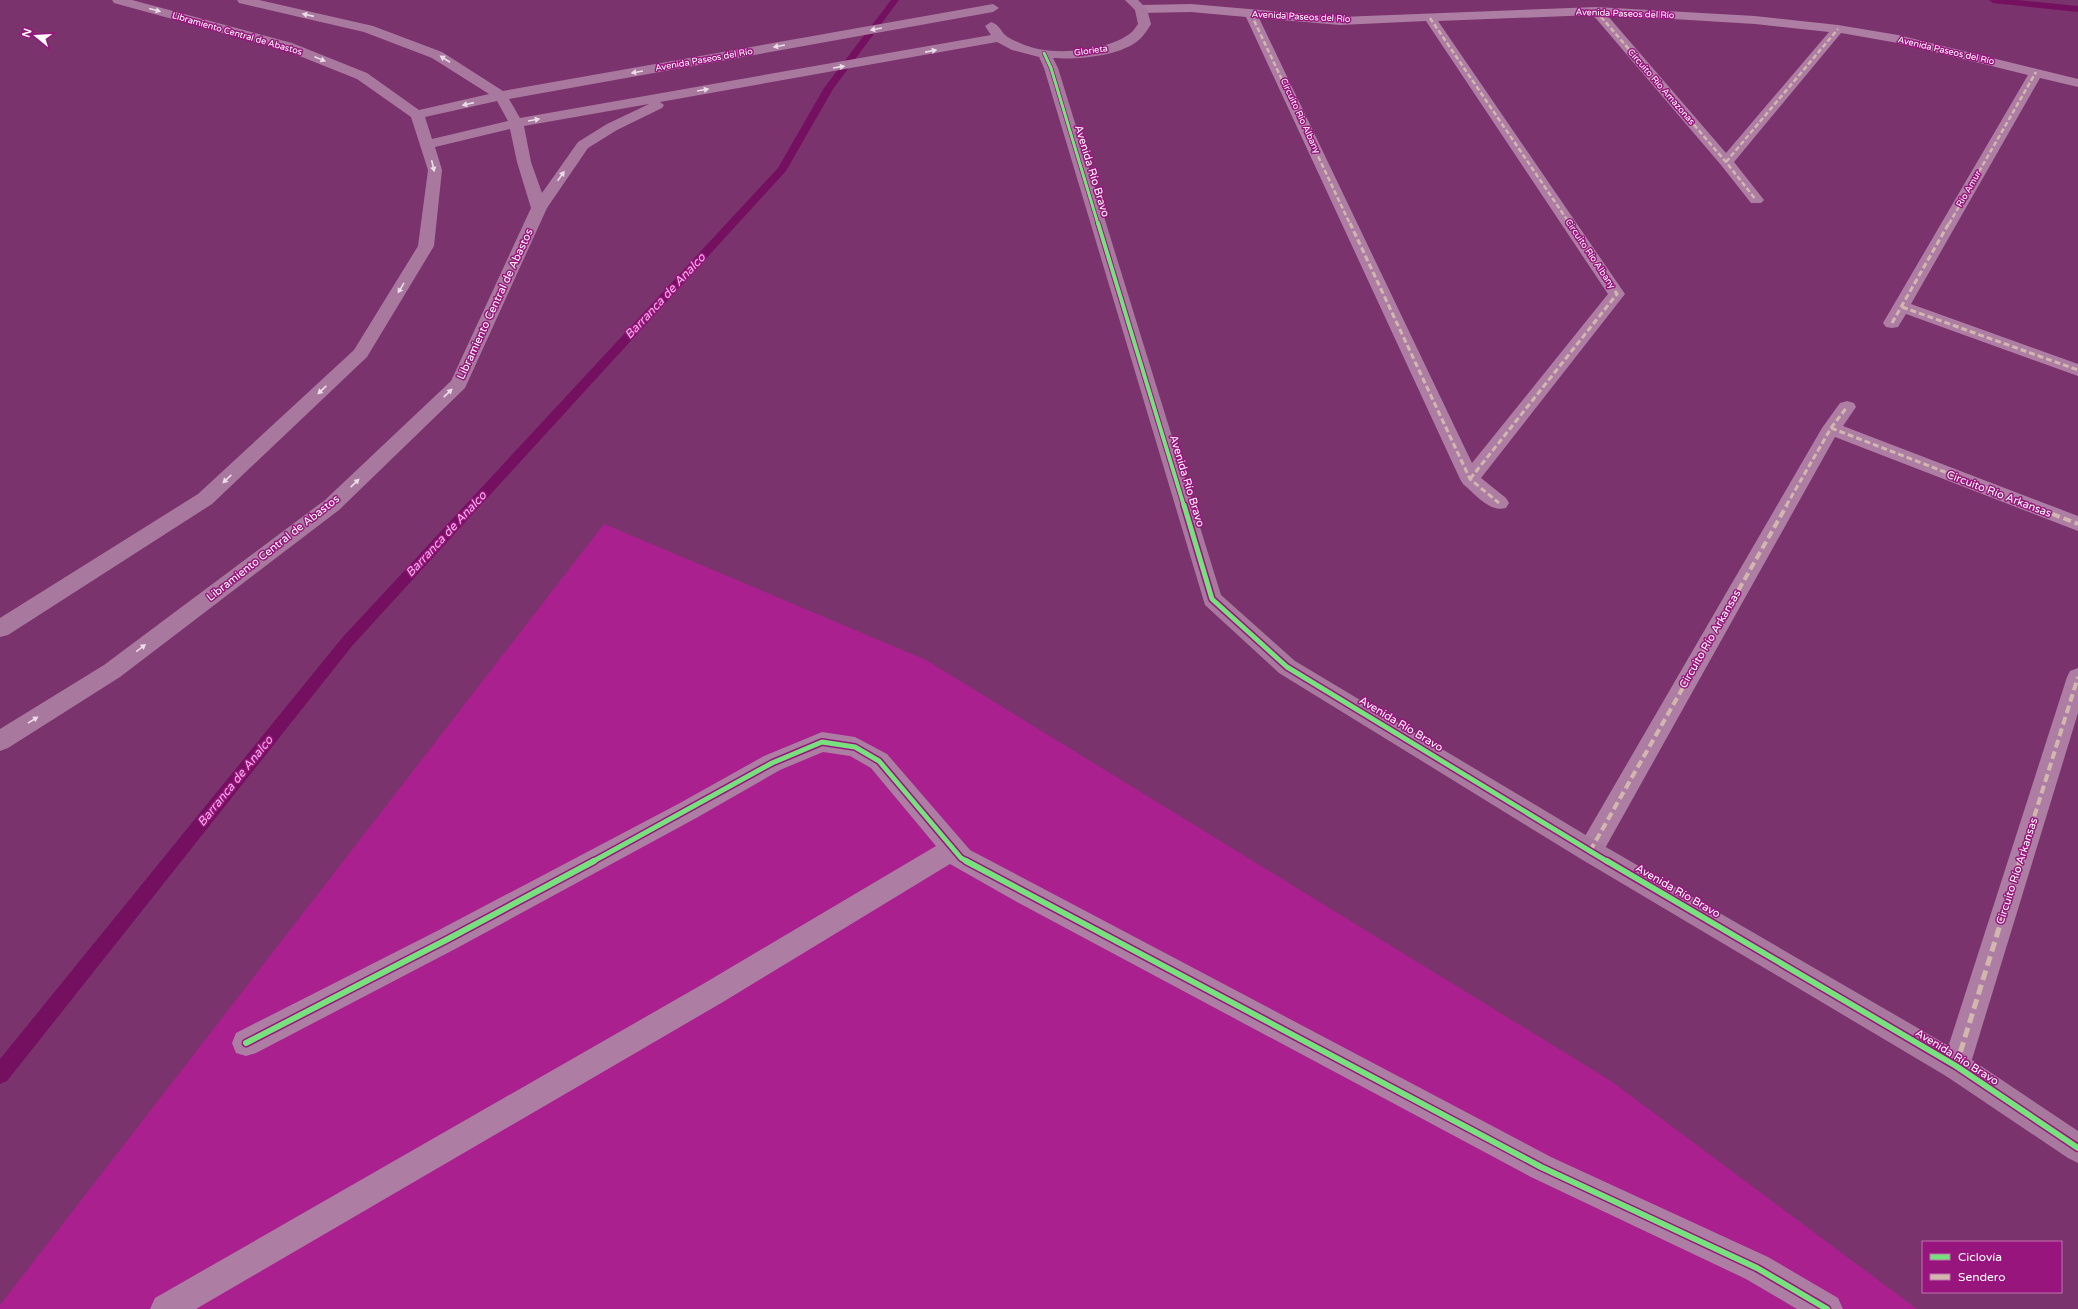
<svg xmlns="http://www.w3.org/2000/svg" width="2078" height="1309" viewBox="0 0 2078 1309" font-family="'Varela Round',sans-serif">
<rect width="100%" height="100%" fill="#7a336c"/>
<polygon fill="#aa208f" points="604,524 926,660 1611,1081 1917,1309 0,1309 0,1305"/>
<g fill="none" stroke-linecap="round" stroke-linejoin="round">
<g fill="#751060" fill-rule="evenodd">
<polygon points="891,0 899,0 833,89 786,171 352,646 7,1081 0,1084 0,1059 342,638 778,168 824,88"/>
<polygon points="1989,0 2017,0 2078,6 2078,12 1993,3"/>
</g>
<g fill="#ad7da3" fill-rule="evenodd">
<path d="M1191,4l149,13 256,-10 159,9 83,9 60,10 180,44v8l-38,-9 -129,226 167,60v12l-172,-62 -8,13 -6,1 -6,-1 -3,-4 145,-248 -130,-32 -57,-10 -107,129 30,38 -3,3h-10l-30,-38 -128,-150 -155,6 187,273 -144,184 25,20 3,5 -3,5c-16,5 -31,-14 -43,-24l-3,-5 -214,-462 -55,-5 -50,1 -6,-4 6,-4zM1607,15l148,9 74,8 -103,121zM1259,18l81,7 86,-4 182,273 -136,169z"/>
<polygon points="1847,401 1854,403 1856,407 1843,426 2078,516 2078,531 1835,437 1599,859 1590,862 1581,859 1578,851 1581,843 1822,428 1840,403"/>
<polygon points="2078,668 2078,713 1970,1066 1966,1076 1956,1080 1946,1076 1942,1066 2067,677 2070,671"/>
<polygon points="822,732 855,737 887,754 970,850 1551,1157 1768,1257 1838,1298 1843,1309 1797,1309 1746,1279 1531,1177 1017,902 950,864 723,1002 196,1309 150,1309 155,1298 703,984 936,846 871,768 850,756 823,752 780,770 698,817 457,948 256,1053 246,1056 236,1053 232,1043 236,1033 439,930 680,803 764,756"/>
</g>
<path fill="#a9789f" fill-rule="evenodd" d="M112,0h20l160,43 75,30 52,37 70,-16 -57,-36 -68,-26 -125,-29 -2,-3h22l114,26 69,26 61,39 490,-87 6,4 -6,4 -484,87 11,19 471,-83 -6,-9 6,-4c7,2 9,7 13,12 4,4 11,7 16,9 28,14 83,9 108,-8 5,-3 7,-7 10,-11l-3,-14 -10,-10h13l9,9 4,15c-3,5 -7,11 -11,15 -18,17 -63,21 -87,19l5,10 163,527 74,66 304,182 367,213 112,75v32l-10,-5 -122,-82 -365,-217 -302,-186 -74,-68 -161,-537 -5,-11 -27,-7 -15,-8 -337,60 4,3 -2,3 -45,22 -29,18 -41,60 -82,180 -126,122 -219,167 -112,71 -8,3v-22l104,-64 221,-165 126,-119 80,-173 -14,-46 -7,-33 -75,18 7,23 -8,76 -67,111 -155,147 -204,131 -8,2v-19l198,-124 156,-144 64,-104 10,-76 -17,-53 -54,-38 -75,-30 -168,-46zM497,101l11,20 -76,18 -7,-22zM649,104l-42,20 -29,18 -36,51 -11,-31 -7,-36z"/>
<g stroke="#d1b7ad" stroke-width="2.5" stroke-dasharray="5 2.5" stroke-linecap="butt">
<polyline points="1596,11 1726,162 1756,200"/>
<polyline points="1251,14 1350,224"/>
<polyline points="1430,18 1570,224"/>
<polyline points="1726,162 1838,29"/>
<polyline points="1949,224 2036,72"/>
</g>
<g stroke="#d1b7ad" stroke-width="3" stroke-dasharray="6 3" stroke-linecap="butt">
<polyline points="1350,223 1470,479 1499,503"/>
<polyline points="1902,307 2078,370"/>
<polyline points="1892,323 1949,223"/>
<polyline points="1831,428 2033,506"/>
<polyline points="1470,479 1617,294 1569,223"/>
<polyline points="1786,506 1831,428 1847,407"/>
</g>
<g stroke="#d1b7ad" stroke-width="4" stroke-dasharray="8 4" stroke-linecap="butt">
<polyline points="2030,505 2078,524"/>
<polyline points="1590,851 1787,505"/>
<polyline points="2020,862 2078,677"/>
</g>
<polyline stroke="#d1b7ad" stroke-width="5" stroke-dasharray="10 5" stroke-linecap="butt" points="1956,1066 2020,861"/>
<g stroke="#98157d" stroke-width="4.5">
<polyline id="cycleway-far3" points="1044,53 1051,68 1098,224"/>
</g>
<g stroke="#98157d" stroke-width="6">
<polyline id="cycleway-far2" points="1098,223 1184,506"/>
</g>
<g stroke="#98157d" stroke-width="8">
<g id="cycleway-far1">
<polyline points="1184,505 1212,599 1287,667 1608,862"/>
<polyline points="592,862 772,763 822,742 855,747 879,761 961,858 968,862"/>
</g>
</g>
<g stroke="#98157d" stroke-width="9">
<g id="cycleway">
<polyline points="966,861 1541,1167 1757,1268 1827,1309"/>
<polyline points="1607,861 1956,1066 2078,1148"/>
<polyline points="246,1043 448,939 594,861"/>
</g>
</g>
<use href="#cycleway-far3" stroke="#77e17e" stroke-width="3"/>
<use href="#cycleway-far2" stroke="#77e17e" stroke-width="4"/>
<use href="#cycleway-far1" stroke="#77e17e" stroke-width="5"/>
<use href="#cycleway" stroke="#77e17e" stroke-width="6"/>
</g>
<defs><path id="oneway-solid" d="M-6-.8H1V-3.2L6.5 0L1 3.2V.8H-6Z"/></defs>
<g fill="#eadde7">
<use href="#oneway-solid" transform="translate(155 10) rotate(15)"/>
<use href="#oneway-solid" transform="translate(308 15) rotate(-167)"/>
<use href="#oneway-solid" transform="translate(876 29) rotate(170)"/>
<use href="#oneway-solid" transform="translate(779 46) rotate(170)"/>
<use href="#oneway-solid" transform="translate(931 51) rotate(-11)"/>
<use href="#oneway-solid" transform="translate(320 59) rotate(22)"/>
<use href="#oneway-solid" transform="translate(445 59) rotate(-147)"/>
<use href="#oneway-solid" transform="translate(839 67) rotate(-9)"/>
<use href="#oneway-solid" transform="translate(637 72) rotate(170)"/>
<use href="#oneway-solid" transform="translate(703 90) rotate(-10)"/>
<use href="#oneway-solid" transform="translate(468 104) rotate(167)"/>
<use href="#oneway-solid" transform="translate(534 120) rotate(-10)"/>
<use href="#oneway-solid" transform="translate(433 166) rotate(77)"/>
<use href="#oneway-solid" transform="translate(561 176) rotate(-55)"/>
<use href="#oneway-solid" transform="translate(401 288) rotate(121)"/>
<use href="#oneway-solid" transform="translate(322 390) rotate(137)"/>
<use href="#oneway-solid" transform="translate(448 393) rotate(-44)"/>
<use href="#oneway-solid" transform="translate(227 479) rotate(137)"/>
<use href="#oneway-solid" transform="translate(355 483) rotate(-44)"/>
<use href="#oneway-solid" transform="translate(141 648) rotate(-37)"/>
<use href="#oneway-solid" transform="translate(33 720) rotate(-32)"/>
</g>
<g text-anchor="middle" dominant-baseline="central" stroke-width="3" stroke-linejoin="round" paint-order="stroke">
<g font-size="9" fill="#fff" stroke="#98157d">
<text transform="translate(1625 14) rotate(2)">Avenida Paseos del Río</text>
<text transform="translate(1301 17) rotate(3)">Avenida Paseos del Río</text>
<text transform="translate(237 34) rotate(16)">Libramiento Central de Abastos</text>
<text transform="translate(1091 51) rotate(-8)">Glorieta</text>
<text transform="translate(1946 51) rotate(13)">Avenida Paseos del Río</text>
<text transform="translate(704 60) rotate(-10)">Avenida Paseos del Río</text>
<text transform="translate(1661 87) rotate(49)">Circuito Río Amazonas</text>
<text transform="translate(1300 116) rotate(65)">Circuito Río Albany</text>
<text transform="translate(1969 189) rotate(-60)">Río Amur</text>
<text transform="translate(1590 254) rotate(56)">Circuito Río Albany</text>
</g>
<g font-size="11" fill="#fff" stroke="#98157d">
<text transform="translate(1092 171) rotate(73)">Avenida Río Bravo</text>
<text transform="translate(495 304) rotate(-65)">Libramiento Central de Abastos</text>
<text transform="translate(1187 481) rotate(73)">Avenida Río Bravo</text>
<text transform="translate(1999 494) rotate(21)">Circuito Río Arkansas</text>
<text transform="translate(273 548) rotate(-38)">Libramiento Central de Abastos</text>
<text transform="translate(1710 639) rotate(-60)">Circuito Río Arkansas</text>
<text transform="translate(1401 724) rotate(31)">Avenida Río Bravo</text>
<text transform="translate(2017 871) rotate(-72)">Circuito Río Arkansas</text>
<text transform="translate(1678 891) rotate(30)">Avenida Río Bravo</text>
<text transform="translate(1957 1057) rotate(32)">Avenida Río Bravo</text>
</g>
<g font-size="12" font-style="italic" fill="#f9b4ec" stroke="#98157d">
<text transform="translate(665 296) rotate(-47)">Barranca de Analco</text>
<text transform="translate(446 534) rotate(-47)">Barranca de Analco</text>
<text transform="translate(235 781) rotate(-51)">Barranca de Analco</text>
</g>
</g>
<rect x="1922" y="1241" width="140" height="52" fill="#98157d" stroke="#c173b1"/>
<rect x="1930" y="1254" width="20" height="6" fill="#77e17e" stroke="#c173b1"/>
<text x="1958" y="1261" font-size="12" fill="#ffffff">Ciclovía</text>
<rect x="1930" y="1274" width="20" height="6" fill="#d1b7ad" stroke="#c173b1"/>
<text x="1958" y="1281" font-size="12" fill="#ffffff">Sendero</text>
<g transform="translate(36 36) rotate(288)" stroke="#98157d" stroke-width="3" paint-order="stroke">
<path d="M0-3L7 15L0 10L-7 15Z" fill="#ffffff"/>
<text y="-6" font-size="11" font-weight="bold" text-anchor="middle" fill="#ffffff">N</text>
</g>
</svg>
